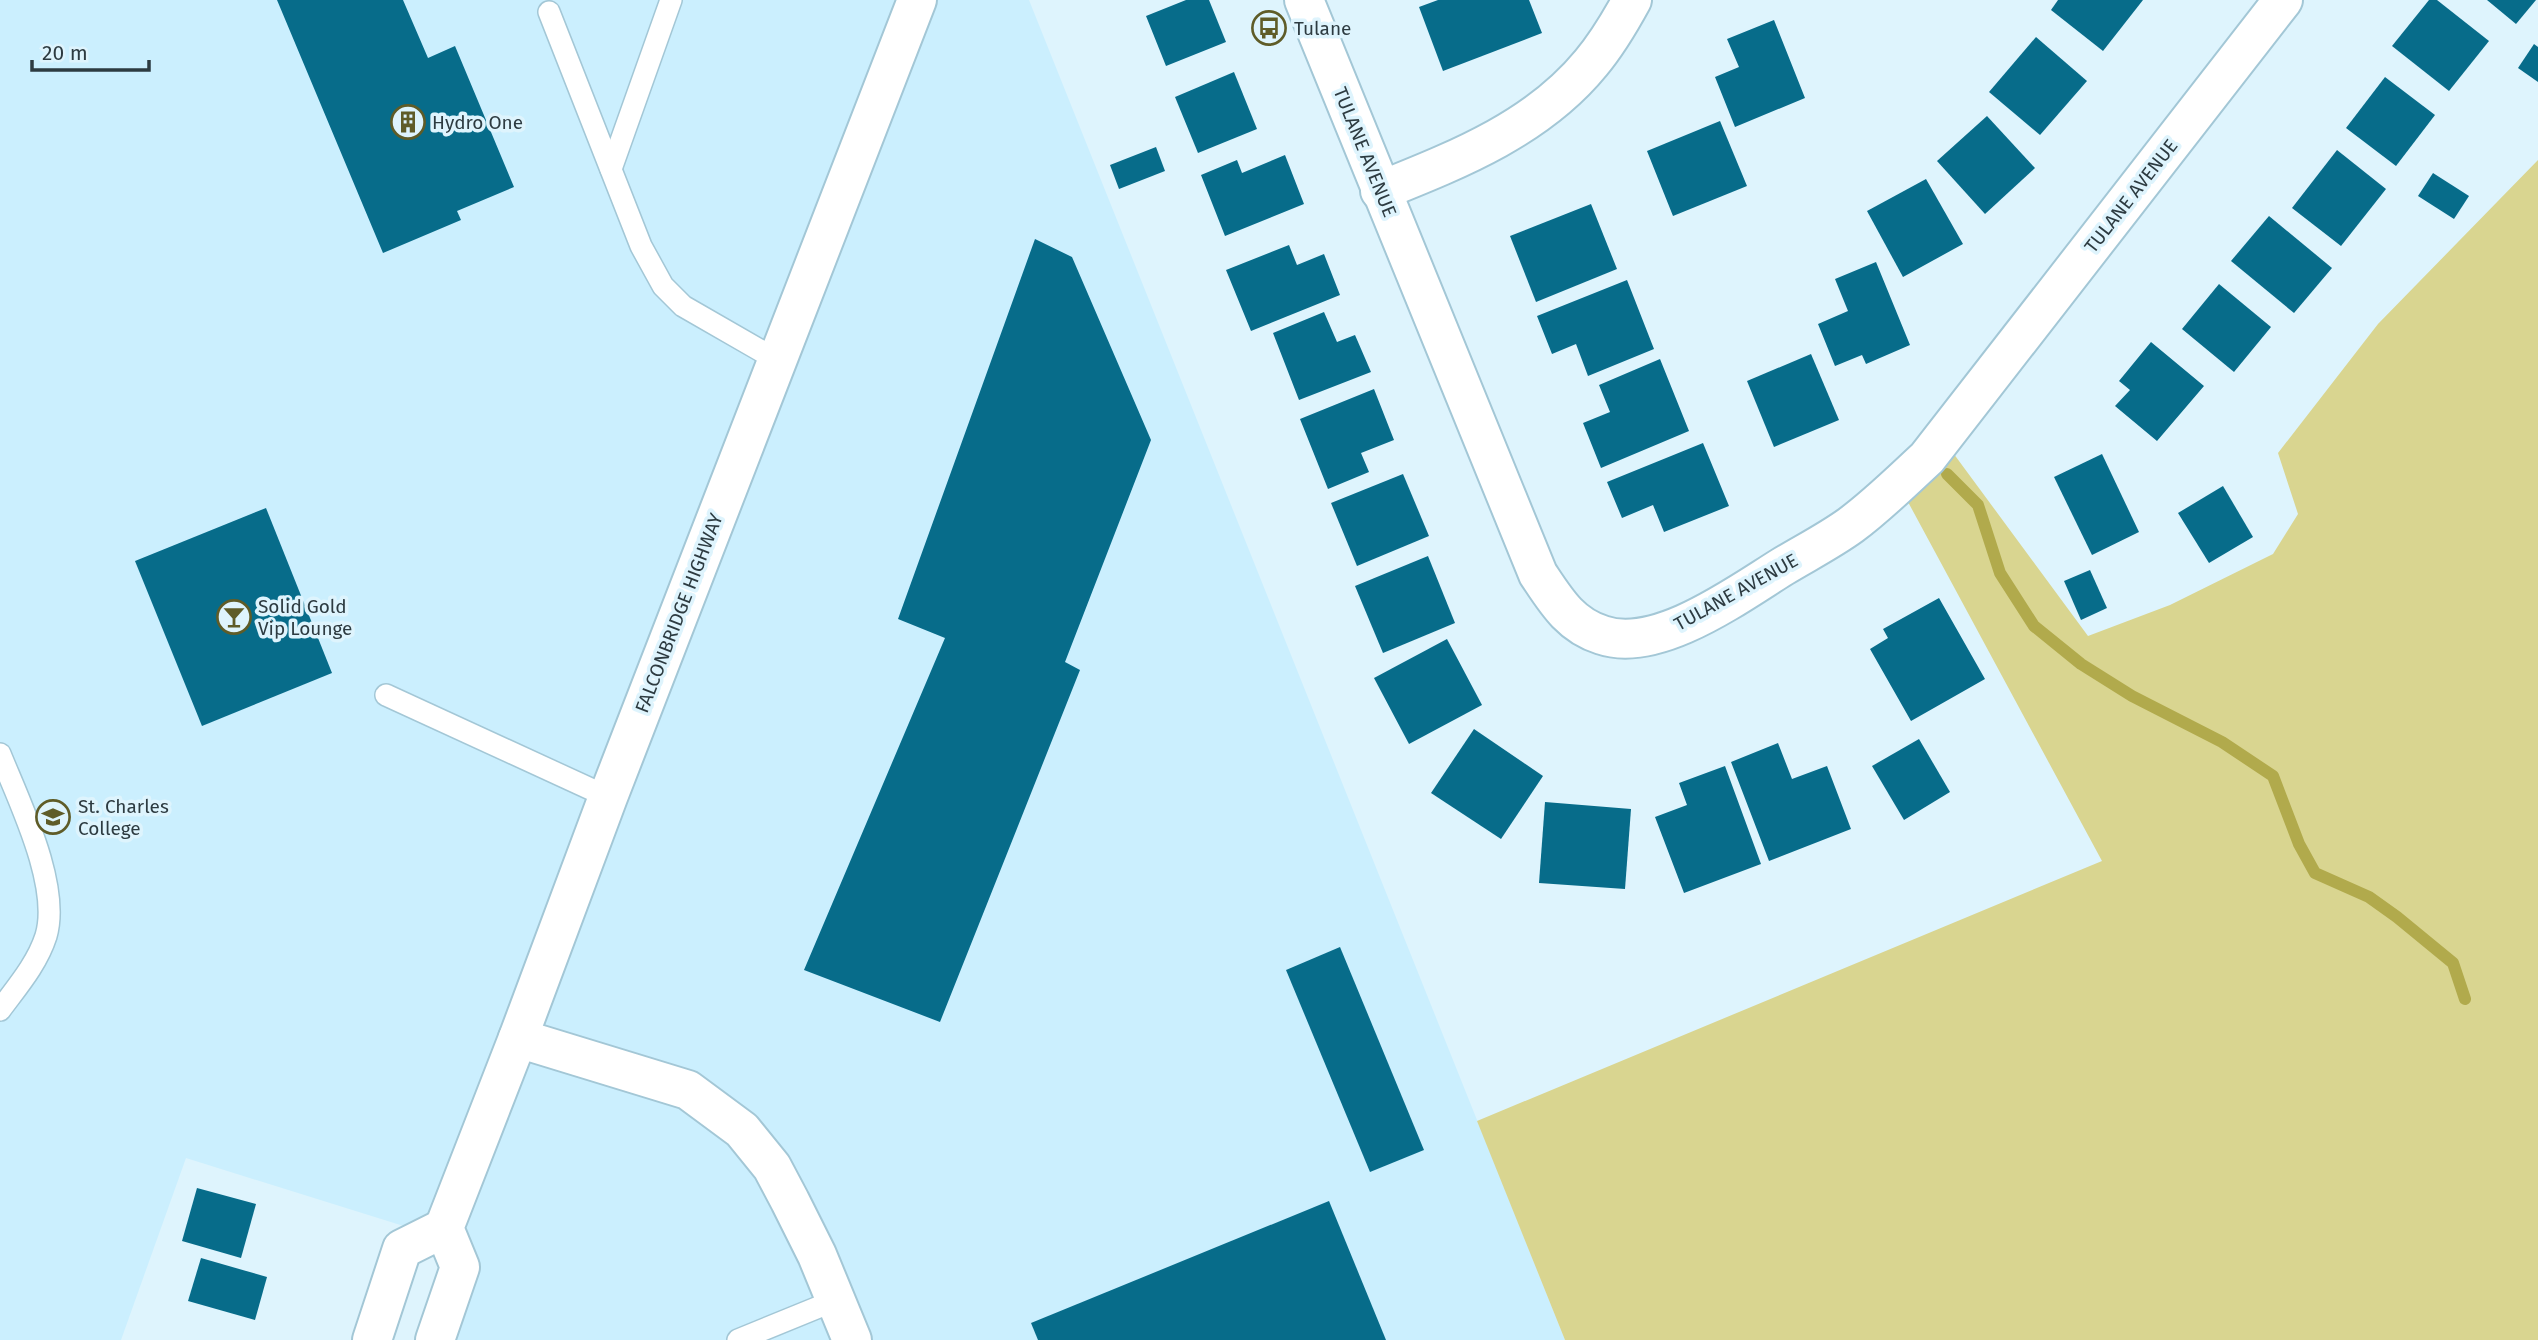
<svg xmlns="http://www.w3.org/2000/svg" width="2538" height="1340" viewBox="0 0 2538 1340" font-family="'Fira Sans',sans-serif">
<rect width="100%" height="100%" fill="#def4fd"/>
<polygon fill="#cbeffe" points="0,0 1029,0 1565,1340 438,1340 462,1266 426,1233 186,1158 121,1340 0,1340"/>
<polygon fill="#d9d590" points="2538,160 2538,1340 1565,1340 1477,1121 2102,861 1901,489 1945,442 2088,636 2170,605 2273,554 2298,514 2278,453 2378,324"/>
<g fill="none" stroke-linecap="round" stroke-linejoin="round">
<polyline stroke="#b1aa4c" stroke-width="12" points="1947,474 1978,505 2000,573 2034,626 2081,664 2132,696 2222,742 2273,776 2299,844 2315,873 2369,897 2397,917 2453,963 2465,999"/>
</g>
<g fill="#076c8a">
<polygon points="277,0 403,0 428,58 455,46 514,187 457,211 461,220 383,253"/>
<polygon points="1186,0 1209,0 1226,42 1166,66 1146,16"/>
<polygon points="1438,0 1529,0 1542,33 1443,71 1419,7"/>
<polygon points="2058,0 2143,0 2103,51 2051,10"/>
<polygon points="2429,0 2437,0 2489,41 2449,91 2392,46"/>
<polygon points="2487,0 2536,0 2516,24"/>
<polygon points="1774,20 1805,98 1735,127 1715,77 1739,67 1727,39"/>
<polygon points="2036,37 2087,81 2040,135 1989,92"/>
<polygon points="2534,44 2538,47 2538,82 2518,68"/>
<polygon points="1234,72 1257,129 1198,153 1175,97"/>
<polygon points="2385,77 2435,115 2396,166 2346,128"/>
<polygon points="1987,116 2035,168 1985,214 1937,161"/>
<polygon points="1720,121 1747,186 1673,216 1647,151"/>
<polygon points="1156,147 1165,171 1119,189 1110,165"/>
<polygon points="2337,150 2386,189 2341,246 2292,208"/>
<polygon points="1285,155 1304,204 1225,236 1201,175 1237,160 1242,173"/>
<polygon points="2433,173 2469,196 2454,219 2418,196"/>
<polygon points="1926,179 1963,244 1903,277 1867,211"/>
<polygon points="1591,204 1617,269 1536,302 1510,236"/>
<polygon points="2269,216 2332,268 2294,313 2231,261"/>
<polygon points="1035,239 1072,257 1151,440 1065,662 1080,670 940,1022 804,970 945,638 898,619"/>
<polygon points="1289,245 1297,265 1324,254 1340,295 1251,331 1226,270"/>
<polygon points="1876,262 1910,345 1866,364 1862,355 1835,366 1818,324 1848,311 1835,279"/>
<polygon points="1627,280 1654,349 1588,376 1576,344 1552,354 1537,316"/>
<polygon points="2219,284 2271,327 2234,372 2182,329"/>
<polygon points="1324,312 1337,342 1355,335 1371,372 1299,400 1273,333"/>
<polygon points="2151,342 2204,386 2157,441 2115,406 2130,390 2119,381"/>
<polygon points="1811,354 1839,420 1774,447 1747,381"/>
<polygon points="1660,359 1689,431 1601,468 1583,423 1610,412 1599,385"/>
<polygon points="1374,389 1394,440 1361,453 1369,472 1328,489 1300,419"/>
<polygon points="1703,443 1729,506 1664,532 1653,505 1622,518 1607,482"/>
<polygon points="2102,454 2139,532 2092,555 2054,477"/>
<polygon points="1403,474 1429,536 1357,566 1331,503"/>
<polygon points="2223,486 2253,537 2209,563 2178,513"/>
<polygon points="266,508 332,673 202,726 135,561"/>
<polygon points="1428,556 1455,623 1383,653 1355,586"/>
<polygon points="2090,570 2107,608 2081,620 2064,581"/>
<polygon points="1939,598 1985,679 1911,721 1870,649 1888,638 1883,629"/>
<polygon points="1447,639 1482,705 1409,744 1374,678"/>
<polygon points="1474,729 1543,776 1501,839 1431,793"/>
<polygon points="1919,739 1950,792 1904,820 1872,766"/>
<polygon points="1778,743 1792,779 1827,766 1851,829 1769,861 1731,762"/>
<polygon points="1725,766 1761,864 1684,893 1655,817 1687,805 1679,783"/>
<polygon points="1545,802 1631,809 1625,889 1539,883"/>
<polygon points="1340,947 1424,1150 1370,1172 1286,970"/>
<polygon points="197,1188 256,1204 241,1258 182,1241"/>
<polygon points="1329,1201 1386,1340 1038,1340 1031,1323"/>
<polygon points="201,1258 267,1277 255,1320 188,1301"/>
</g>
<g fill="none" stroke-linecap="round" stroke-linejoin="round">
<g stroke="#a3c7d6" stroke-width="24">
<g id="service">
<polyline points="549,12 641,246 663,286 683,306 777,360"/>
<polyline points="611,169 671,0"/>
<polyline points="386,695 608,797"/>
<path d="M0,754c19,47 61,132 46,182 -9,28 -29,51 -46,74"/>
<polyline points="738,1340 836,1300"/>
</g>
</g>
<g stroke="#a3c7d6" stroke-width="42">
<g id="minor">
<path d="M1304,0l234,574c18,27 32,51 64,61 55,19 135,-40 180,-68 23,-14 47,-26 69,-42 27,-20 51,-44 76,-67l356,-458"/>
<path d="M1380,191c77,-31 157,-62 211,-128 16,-19 29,-41 41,-63"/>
<polyline points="518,1038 688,1090 742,1130 772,1167 790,1201 817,1255 852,1340"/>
</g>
</g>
<g stroke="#a3c7d6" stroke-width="42">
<g id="primary">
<polyline points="372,1340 402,1249 444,1228"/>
<polyline points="435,1340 460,1267 444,1228 518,1038 608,797 917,0"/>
</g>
</g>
<use href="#service" stroke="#fff" stroke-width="21"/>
<use href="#minor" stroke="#fff" stroke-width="38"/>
<use href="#primary" stroke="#fff" stroke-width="38"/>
</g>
<defs>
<g id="bus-ring" transform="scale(1.75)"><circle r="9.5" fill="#def4fd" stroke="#5f5c28" stroke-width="1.5"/><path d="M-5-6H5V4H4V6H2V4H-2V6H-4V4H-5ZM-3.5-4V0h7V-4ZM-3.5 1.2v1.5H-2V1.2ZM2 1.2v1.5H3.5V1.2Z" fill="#5f5c28"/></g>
<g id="building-ring" transform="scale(1.75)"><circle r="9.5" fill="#def4fd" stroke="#5f5c28" stroke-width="1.5"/><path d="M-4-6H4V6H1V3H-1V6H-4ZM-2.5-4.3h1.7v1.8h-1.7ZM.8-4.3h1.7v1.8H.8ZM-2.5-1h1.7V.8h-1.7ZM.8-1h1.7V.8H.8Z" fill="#5f5c28"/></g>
<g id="bar-ring" transform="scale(1.75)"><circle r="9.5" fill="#def4fd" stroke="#5f5c28" stroke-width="1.5"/><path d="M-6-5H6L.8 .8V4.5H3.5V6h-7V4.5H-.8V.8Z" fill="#5f5c28"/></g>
<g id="school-ring" transform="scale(1.75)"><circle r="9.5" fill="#def4fd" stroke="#5f5c28" stroke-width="1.5"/><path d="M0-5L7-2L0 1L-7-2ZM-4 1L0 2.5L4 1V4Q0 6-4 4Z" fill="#5f5c28"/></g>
</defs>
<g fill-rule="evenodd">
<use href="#bus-ring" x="1269" y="28"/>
<use href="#building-ring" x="408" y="122"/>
<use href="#bar-ring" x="234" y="617"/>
<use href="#school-ring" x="53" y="817"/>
</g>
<g text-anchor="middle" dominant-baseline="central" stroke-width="7" stroke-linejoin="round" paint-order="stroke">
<g font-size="19" fill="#2d3b41" stroke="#def4fd" text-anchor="start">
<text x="1294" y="28">Tulane</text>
<text x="432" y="122">Hydro One</text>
<text x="258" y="606">Solid Gold<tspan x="258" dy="22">Vip Lounge</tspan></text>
<text x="78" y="806">St. Charles<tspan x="78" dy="22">College</tspan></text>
</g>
<g font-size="19" fill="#2d3b41" stroke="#def4fd">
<text transform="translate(1365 152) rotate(68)">TULANE AVENUE</text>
<text transform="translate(2131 196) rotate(-52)">TULANE AVENUE</text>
<text transform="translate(1736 592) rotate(-29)">TULANE AVENUE</text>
<text transform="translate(679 613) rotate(-69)">FALCONBRIDGE HIGHWAY</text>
</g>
</g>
<path d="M32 60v10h117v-10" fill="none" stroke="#2d3b41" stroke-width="3.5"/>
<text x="42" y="60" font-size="21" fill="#2d3b41" stroke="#def4fd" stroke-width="5" paint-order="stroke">20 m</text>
</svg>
